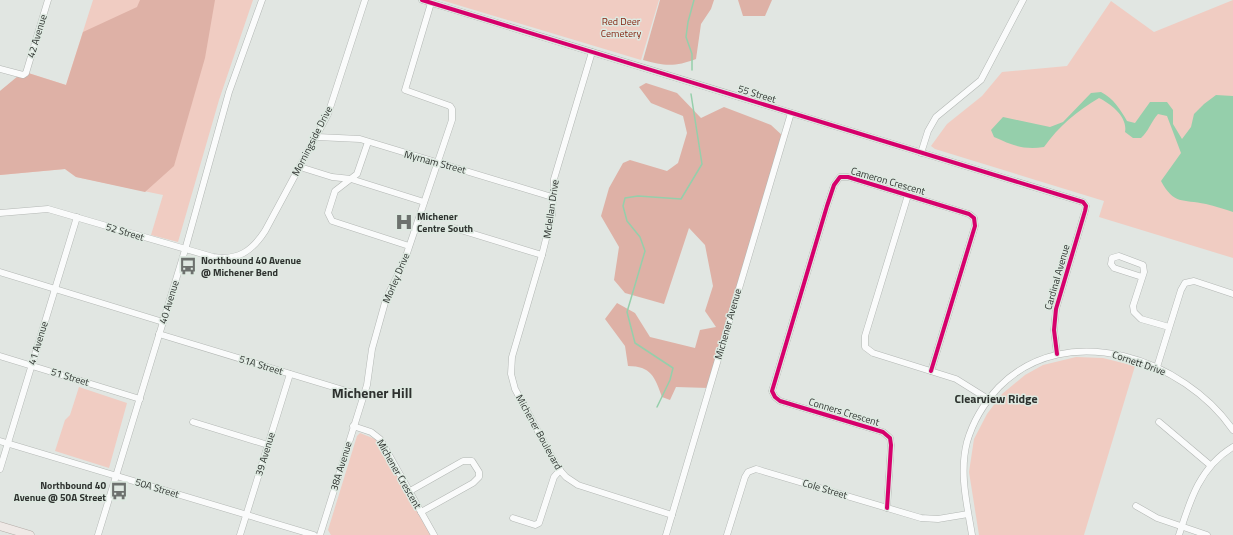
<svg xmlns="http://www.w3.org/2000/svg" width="1233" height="535" viewBox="0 0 1233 535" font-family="'Titillium Web',sans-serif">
<rect width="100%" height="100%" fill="#e1e6e2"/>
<g fill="#f0ccc2">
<polygon points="93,0 253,0 219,100 178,242 151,235 163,195 76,177 65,169 0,175 0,91 25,72 66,85"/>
<polygon points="441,0 659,0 641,60"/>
<polygon points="1233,0 1233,258 1099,217 1104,201 935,149 931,146 947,124 982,96 1002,72 1067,66 1111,1 1154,32"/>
<polygon points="1076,357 1103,358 1135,366 1084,535 979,535 969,472 974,439 987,414 1002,394 1025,375 1043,365"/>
<polygon points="79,387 127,403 109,468 55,451 65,420 70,415"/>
<polygon points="360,433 375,439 379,445 433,535 331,535 328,530 357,436"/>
</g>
<g fill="#deb1a6">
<polygon points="140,0 215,0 205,58 174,166 145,192 76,177 65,169 0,175 0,91 18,76 25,72 66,85 83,32 137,7"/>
<path d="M660,0h54l-3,9 -10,15 -5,35c-21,8 -32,7 -53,1z"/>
<polygon points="738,0 772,0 765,16 743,16"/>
<path d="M646,83l31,10 24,25 23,-11 47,18 13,12 -75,251 -33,-1 -6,13 -8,-3c-7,-20 -11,-31 -34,-31l-3,-20 -20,-27 12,-16 18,10 15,24 45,11 5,-18 16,-3 -11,-16 8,-25 -8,-41 -16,-17 -25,76 -39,-11 -11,-13 5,-33 -18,-31 8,-28 14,-25 7,-3 37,11 11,-8 9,-30 -4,-17 -32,-13 -12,-16z"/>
</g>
<path fill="#95cfab" d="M1101,92c13,7 19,17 26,29l8,2 15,-21h17l6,8v14l9,15 9,-12 3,-13 10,-10 12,-9 17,1v116c-9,-3 -18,-6 -27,-8 -24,-5 -32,1 -45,-23l20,-28 -14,-37 -9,-2c-7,8 -10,18 -17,24h-8l-8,-6c3,-15 -14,-28 -26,-34 -22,13 -40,28 -55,49 -21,3 -32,-2 -50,-10l-3,-7 12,-13 47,10 13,-5 28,-29z"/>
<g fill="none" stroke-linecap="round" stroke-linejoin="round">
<g stroke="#95cfab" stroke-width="1.5">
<polyline points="692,70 692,54 686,37 688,22 694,0"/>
<polyline points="657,407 670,380 673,368 635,343 627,312 645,251 640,237 627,221 623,206 625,198 638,196 681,199 702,164 691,94"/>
</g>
<g stroke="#b3b7b4" stroke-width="7">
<g id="minor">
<polyline points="422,0 1083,202 1086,206 1085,211 1056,309 1054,330 1057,354"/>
<polyline points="0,69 23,75 26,73 48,0"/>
<polyline points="317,137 360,139 552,197"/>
<polyline points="368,142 357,174 335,191 328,213 332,221 409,246"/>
<polyline points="921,153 928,131 936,117 981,80 1023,0"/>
<polyline points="300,167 332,177 351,179 424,202"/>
<polyline points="908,195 865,336 865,347 873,353 956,379 988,399"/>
<path d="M0,213l48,-4 165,48c25,4 39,-6 52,-26l63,-117 37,-114"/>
<polyline points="454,228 542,255 552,215 554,179 592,52"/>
<polyline points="542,255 512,357 511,374 515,389 558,468 566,477 578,485 672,515"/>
<polyline points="0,272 163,322"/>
<polyline points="1142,277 1114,268 1111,264 1112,258 1119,256 1143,265 1144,272 1133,306 1134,312 1141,319 1169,327"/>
<polyline points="159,334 363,396"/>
<polyline points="0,356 140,399"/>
<polyline points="1157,367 1181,290 1185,283 1194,281 1233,294"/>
<polyline points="193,422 268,445"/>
<polyline points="1159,422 1210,465"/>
<polyline points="353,426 371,432 380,439 434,535"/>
<polyline points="0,441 314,535"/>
<polyline points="0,469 77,217"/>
<polyline points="410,491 463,461 472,461 479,472 479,477 473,483 421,512"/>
<polyline points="1136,506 1157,518 1207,535"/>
<polyline points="887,508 891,445 890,438 883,432 780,401 775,397 772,391 827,206 834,185 840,177 848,177 969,214 974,218 975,226 931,371"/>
<polyline points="513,518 535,525 539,523 554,477 560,470"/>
<polyline points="98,535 185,250 229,92 262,0"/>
<polyline points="240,535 290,374"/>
<polyline points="320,535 367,385 372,349 386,299 404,262 452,120 452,109 450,106 405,90 431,3"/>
<polyline points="666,535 791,113"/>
<polyline points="727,535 745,477 748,472 756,469 921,518 938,519 968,514"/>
<path d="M972,535c-5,-31 -13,-62 -5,-93 6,-21 17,-39 32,-55 68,-69 185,-28 234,43"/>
<path d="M1179,535c11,-35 21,-68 54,-88"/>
</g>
</g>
<g stroke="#b4aca7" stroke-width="9">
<polyline id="major" points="0,526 30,535"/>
</g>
<use href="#minor" stroke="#fafbfb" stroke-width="6"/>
<use href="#major" stroke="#efe9e6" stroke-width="8"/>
<g stroke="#dee9e1" stroke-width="6">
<g id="cycleway">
<polyline points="422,0 1083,202 1086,206 1085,211 1056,309 1054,330 1057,354"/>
<polyline points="887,508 891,445 890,438 883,432 780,401 775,397 772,391 827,206 834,185 840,177 848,177 969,214 974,218 975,226 931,371"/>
</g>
</g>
<use href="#cycleway" stroke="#d6006c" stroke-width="4"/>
</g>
<defs>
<g id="hospital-bare" transform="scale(1.38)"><path d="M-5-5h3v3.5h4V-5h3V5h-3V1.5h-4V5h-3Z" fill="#6d716e" stroke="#dee9e1" stroke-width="2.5" paint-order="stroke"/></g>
<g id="bus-bare" transform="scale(1.38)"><path d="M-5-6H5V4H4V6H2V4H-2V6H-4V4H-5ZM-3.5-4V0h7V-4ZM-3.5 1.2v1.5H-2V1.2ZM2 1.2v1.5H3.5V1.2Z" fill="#6d716e" stroke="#dee9e1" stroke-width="2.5" paint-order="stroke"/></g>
</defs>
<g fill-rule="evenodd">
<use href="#hospital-bare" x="404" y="222"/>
<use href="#bus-bare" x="188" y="266"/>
<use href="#bus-bare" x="119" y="491"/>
</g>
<g text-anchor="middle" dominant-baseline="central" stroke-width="3" stroke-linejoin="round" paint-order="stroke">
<g font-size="10" fill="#821e0a" stroke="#dee9e1">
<text x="621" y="21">Red Deer<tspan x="621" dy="12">Cemetery</tspan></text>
</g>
<g font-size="10" fill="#2e322f" stroke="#dee9e1">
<text transform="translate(37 36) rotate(-73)">42 Avenue</text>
<text transform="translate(757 94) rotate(17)">55 Street</text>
<text transform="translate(312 141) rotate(-63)">Morningside Drive</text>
<text transform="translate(435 162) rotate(15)">Myrnam Street</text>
<text transform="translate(888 181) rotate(16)">Cameron Crescent</text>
<text transform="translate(551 209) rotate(-82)">Mclellan Drive</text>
<text transform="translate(125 232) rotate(17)">52 Street</text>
<text transform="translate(1057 277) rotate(-74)">Cardinal Avenue</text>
<text transform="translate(396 278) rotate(-67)">Morley Drive</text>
<text transform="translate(169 302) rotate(-73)">40 Avenue</text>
<text transform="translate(728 324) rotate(-74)">Michener Avenue</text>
<text transform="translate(38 343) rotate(-73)">41 Avenue</text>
<text transform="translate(1139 363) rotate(19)">Cornett Drive</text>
<text transform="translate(261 365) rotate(17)">51A Street</text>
<text transform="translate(70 377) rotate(17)">51 Street</text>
<text transform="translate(844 412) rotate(17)">Conners Crescent</text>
<text transform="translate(539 432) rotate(61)">Michener Boulevard</text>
<text transform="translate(265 454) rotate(-73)">39 Avenue</text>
<text transform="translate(341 466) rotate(-73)">38A Avenue</text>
<text transform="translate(399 474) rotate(60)">Michener Crescent</text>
<text transform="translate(157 488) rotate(17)">50A Street</text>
<text transform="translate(825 489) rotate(17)">Cole Street</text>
</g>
<g font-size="10" font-weight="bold" fill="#2e322f" stroke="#dee9e1" text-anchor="start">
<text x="417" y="216">Michener<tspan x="417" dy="12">Centre South</tspan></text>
<text x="201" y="260">Northbound 40 Avenue<tspan x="201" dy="12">@ Michener Bend</tspan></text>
<text x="106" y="485" text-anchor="end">Northbound 40<tspan x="106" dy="12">Avenue @ 50A Street</tspan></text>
</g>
<g font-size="12" font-weight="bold" fill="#2e322f" stroke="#dee9e1">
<text x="996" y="398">Clearview Ridge</text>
</g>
<g font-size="14" font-weight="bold" fill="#2e322f" stroke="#dee9e1">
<text x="372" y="392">Michener Hill</text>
</g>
</g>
</svg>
